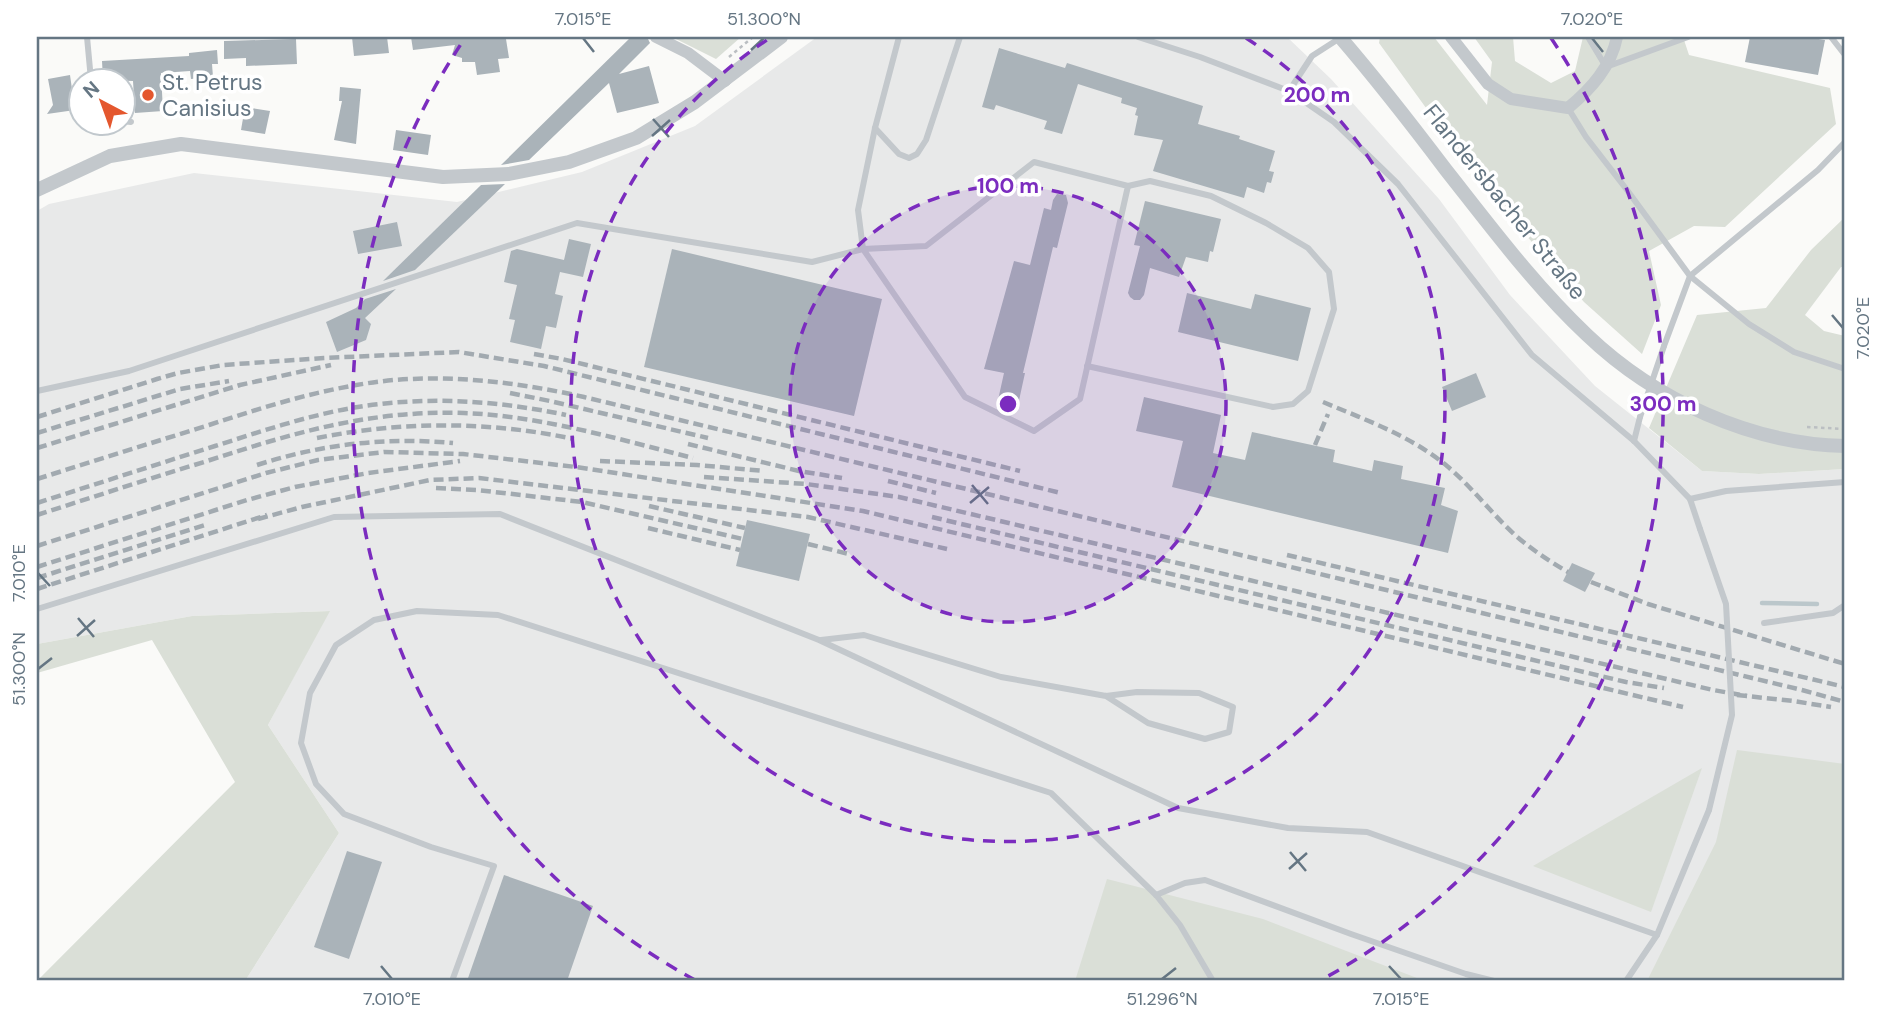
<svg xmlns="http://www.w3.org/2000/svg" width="1882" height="1018" viewBox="0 0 1882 1018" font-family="'DM Sans',sans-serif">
<rect width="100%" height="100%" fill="#fafaf8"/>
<polygon fill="#e8e9e9" points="817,37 1287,37 1331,79 1439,199 1510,295 1595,386 1702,471 1759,474 1845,469 1845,981 245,981 339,833 268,725 329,611 192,616 37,644 37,211 49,204 194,173 457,202 582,172 695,126"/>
<g fill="#dadfd7">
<polygon points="672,37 741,37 716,59"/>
<polygon points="1380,37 1434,37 1487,105 1492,62 1474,37 1513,37 1515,61 1551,83 1575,71 1583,37 1683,37 1689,55 1830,88 1836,124 1725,227 1694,226 1649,251 1661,305 1642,354 1584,302 1525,234 1463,159 1379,43"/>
<polygon points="1845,217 1845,267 1841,267 1805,315 1824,331 1845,336 1845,469 1759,474 1702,471 1649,428 1697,315 1766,308 1811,250"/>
<polygon points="330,611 268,725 339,833 245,981 37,981 235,782 152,640 37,673 37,644 192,616"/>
<polygon points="1737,750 1845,764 1845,981 1647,981 1716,842"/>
<polygon points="1702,768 1651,912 1533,866"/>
<polygon points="1107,879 1263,919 1417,978 1430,981 1075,981"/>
</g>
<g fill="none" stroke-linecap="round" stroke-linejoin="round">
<polyline stroke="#bbc7cb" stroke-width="4.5" points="1762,603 1817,604"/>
</g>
<g fill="#aab3b9">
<polygon points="352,37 387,37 389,53 354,56"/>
<polygon points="411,37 499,37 499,39 506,39 509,58 498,59 500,72 477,75 475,62 462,62 462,58 452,55 455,45 413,50"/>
<polygon points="631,37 647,37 650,43 619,74 649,66 659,103 617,113 609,83 529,160 501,165"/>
<polygon points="1750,37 1806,37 1825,40 1818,75 1745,62"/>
<polygon points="296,39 297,64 246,66 246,58 224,59 224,41"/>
<polygon points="999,48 1065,68 1067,63 1203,106 1198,124 1240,136 1239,139 1275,151 1269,171 1274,172 1271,183 1267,182 1264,193 1247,187 1244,198 1153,171 1163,140 1134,135 1138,116 1135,115 1137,108 1121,103 1122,98 1078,84 1062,134 1044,129 1047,121 996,105 994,110 982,107"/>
<polygon points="217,50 218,64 212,64 213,77 191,79 190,71 161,73 163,111 135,113 133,81 103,80 102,61 189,56 189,53"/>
<polygon points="70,75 75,110 47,114 53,105 48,79"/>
<polygon points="340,87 361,89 356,144 334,140 342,101 339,101"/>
<polygon points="245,107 270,111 265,134 241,130"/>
<polygon points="396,130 431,135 428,155 393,150"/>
<polygon points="505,184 415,270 383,281 481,185"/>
<polygon points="1057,194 1066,195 1068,203 1057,248 1053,247 1023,373 1025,373 1018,405 998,400 1004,373 984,369 1014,261 1030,265 1044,208 1051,210 1053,200"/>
<polygon points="1145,201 1221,219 1213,252 1210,251 1208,262 1186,257 1179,277 1150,268 1144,295 1140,300 1134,300 1130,297 1128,293 1140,246 1134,245"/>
<polygon points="397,222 402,246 358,254 353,231"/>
<polygon points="569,239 591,244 583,277 560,272 555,294 563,296 556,328 546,326 541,349 510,342 515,320 509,319 517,285 504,282 511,251 517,249 564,260"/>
<polygon points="672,249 882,299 854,416 644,367"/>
<polygon points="396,289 365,318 371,324 366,340 337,352 326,322 356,308 365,299"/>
<polygon points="1187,293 1251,309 1255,294 1311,308 1298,361 1178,332"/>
<polygon points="1476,373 1486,397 1452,411 1442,387"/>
<polygon points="1144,397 1221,415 1213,453 1245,460 1252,432 1335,450 1333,462 1372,471 1374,460 1403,466 1401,479 1445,488 1441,505 1458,511 1448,553 1172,487 1183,441 1136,431"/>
<polygon points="747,520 810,534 799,581 736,566"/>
<polygon points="1572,563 1595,573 1585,592 1563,581"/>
<polygon points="347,851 382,862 349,959 314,947"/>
<polygon points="504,875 593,906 567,981 467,981"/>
</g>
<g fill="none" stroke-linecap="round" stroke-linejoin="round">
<g stroke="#bbbfc2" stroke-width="2.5" stroke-dasharray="3.5 3.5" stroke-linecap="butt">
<polyline points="729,57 753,37"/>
<polyline points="1807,427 1845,429"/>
</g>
<g stroke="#c3c8cc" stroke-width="6">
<polyline points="87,37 91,80"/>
<polyline points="1138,37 1200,57 1289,91 1334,122 1398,184 1532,355 1634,441 1690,499 1700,529"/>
<polyline points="1588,37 1606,67 1688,37"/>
<polyline points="1831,37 1845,55"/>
<polyline points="1289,91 1312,56 1340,38"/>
<polyline points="1568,108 1586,137 1627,190 1690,276 1749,324 1794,352 1845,369"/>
<polyline points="122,121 131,122"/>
<polyline points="875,128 899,154 909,158 917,154 926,140 960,37"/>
<polyline points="1664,346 1690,276 1818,170 1845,142"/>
<polyline points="1087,366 1273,407 1293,404 1308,391 1334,309 1329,272 1308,248 1266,223 1211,196 1150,181 1128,186"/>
<polyline points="37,391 129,371 577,223 812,262 863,249 926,246 1034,162 1128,186 1080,399 1034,431 965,397 863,249 858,210 875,128 899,37"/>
<polyline points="1634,441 1640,417"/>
<polyline points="1690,499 1726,491 1845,482"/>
<polyline points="37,609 334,517 500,514 819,640 1178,808 1288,828 1367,832 1657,935"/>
<polyline points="1764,623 1833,613 1845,605"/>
<polyline points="821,640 864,635 1001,677 1106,696 1137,692 1199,693 1233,707 1229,732 1205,739 1148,723 1106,696"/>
<polyline points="1156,895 1185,883 1205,880 1351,934 1466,974 1494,981"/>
<polyline points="452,981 494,866 431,847 344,814 316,784 301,743 310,693 336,645 374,620 417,611 498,615 1051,793 1156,895 1180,925 1213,981"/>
<polyline points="1626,981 1657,935 1709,810"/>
</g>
<g stroke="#c3c8cc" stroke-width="12">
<polyline points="656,37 688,53 725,81"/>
<path d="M1451,37l37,47 23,15 57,9c23,-19 43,-41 49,-71"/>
</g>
<g stroke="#c3c8cc" stroke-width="14">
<path d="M1340,37c37,43 72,88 106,133 45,57 88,115 141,165 68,65 164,109 258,111"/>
<polyline points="37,190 110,156 181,144 443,177 509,174 569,162 636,138 695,102 781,37"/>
</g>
<g stroke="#a2aab0" stroke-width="4.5" stroke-dasharray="10 5" stroke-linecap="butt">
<polyline points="534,354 562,359 1020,471"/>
<polyline points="510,393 550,401 708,438"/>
<path d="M1323,402c43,18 88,34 124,64 25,21 44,47 68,69 16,14 34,26 53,37"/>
<polyline points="37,417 157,379 178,373 223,365 324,358 459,352 544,366 1061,493"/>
<polyline points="37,433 180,389 229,381"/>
<path d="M317,438c86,-17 172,-17 257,1"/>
<polyline points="688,444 799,471 842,478"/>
<polyline points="1315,445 1328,414"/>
<polyline points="37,448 240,385 331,365"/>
<polyline points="600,461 697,465 764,471"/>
<path d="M257,465c65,-21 129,-28 196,-22"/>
<polyline points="704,477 806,484 899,497 1713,690 1747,696"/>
<path d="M37,479c57,-18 114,-36 172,-54 61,-20 121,-39 185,-45 64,-5 128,3 190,17l1218,293 43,12"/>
<polyline points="888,481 936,493"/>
<polyline points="436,488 477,490 582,502 743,539"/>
<path d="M37,503c59,-19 118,-38 178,-57 54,-17 108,-36 165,-42 63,-7 124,-2 186,11"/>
<polyline points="649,506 745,528"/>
<path d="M37,515c56,-18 111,-36 167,-53 89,-29 164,-52 260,-49 77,3 154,26 229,45"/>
<polyline points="932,517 1626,682 1664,688"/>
<polyline points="258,519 302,507 430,480 479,478 808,517 947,549"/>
<polyline points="648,528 740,550"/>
<polyline points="808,544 849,554"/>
<polyline points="37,546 266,473 318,460 384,452 463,454 576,467 863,511 1683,707"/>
<polyline points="1287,555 1845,687"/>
<polyline points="37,567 247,500 295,487 368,473 460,461"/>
<polyline points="37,578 208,524"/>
<polyline points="1591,582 1648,604 1845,664"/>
<polyline points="37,589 267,515"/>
<polyline points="1737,695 1793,701 1831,707"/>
</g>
<g stroke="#c3c8cc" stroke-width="6">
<polyline points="1640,417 1664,346"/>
<polyline points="1700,529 1726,604 1732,715 1709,810"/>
</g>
</g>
<path fill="none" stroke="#657683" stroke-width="2.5" d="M583,38l11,14M1592,38l11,14M751,50l13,-12M653,119l16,18M652,136l18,-16M1832,315l11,13M972,485l16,19M970,503l19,-16M38,573l12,13M78,618l16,19M77,636l18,-16M38,669l14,-11M1290,852l16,19M1289,869l18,-16M381,966l11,13M1389,966l12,13M1162,979l14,-11"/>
<circle cx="1008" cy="404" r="218" fill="#7b2cbf" fill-opacity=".12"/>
<g fill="none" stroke="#7b2cbf" stroke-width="3.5" stroke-dasharray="12 9">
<circle cx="1008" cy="404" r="218"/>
<path d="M1246 38A437 437 0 1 1 770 38"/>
<path d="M695 980A655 655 0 0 1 465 38M1551 38A655 655 0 0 1 1321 980"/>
</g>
<circle fill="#e4572e" stroke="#fff" stroke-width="2.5" cx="148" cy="95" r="7"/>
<g text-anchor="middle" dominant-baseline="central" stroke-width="7" stroke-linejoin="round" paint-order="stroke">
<g font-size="23" fill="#657683" stroke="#fff" text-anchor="start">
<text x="162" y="82">St. Petrus<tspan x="162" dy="26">Canisius</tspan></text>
</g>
<g font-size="23" fill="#657683" stroke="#fff">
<text transform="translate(1505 202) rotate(51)">Flandersbacher Straße</text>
</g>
</g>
<circle cx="1008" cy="404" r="10" fill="#7b2cbf" stroke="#fff" stroke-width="3.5"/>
<g font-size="21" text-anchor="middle" font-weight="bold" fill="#7b2cbf" stroke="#fff" stroke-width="7" stroke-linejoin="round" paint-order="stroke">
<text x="1317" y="102">200 m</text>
<text x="1008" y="193">100 m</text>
<text x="1663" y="411">300 m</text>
</g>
<rect width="1882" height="1018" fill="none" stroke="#ffffff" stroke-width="77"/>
<g transform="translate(102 102) rotate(319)"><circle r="33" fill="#ffffff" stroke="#c1c8cd" stroke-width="2"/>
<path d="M0-5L12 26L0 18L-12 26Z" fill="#e4572e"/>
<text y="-10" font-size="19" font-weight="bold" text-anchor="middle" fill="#657683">N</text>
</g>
<rect x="38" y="38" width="1805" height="941" fill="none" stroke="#657683" stroke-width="2.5"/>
<g font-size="18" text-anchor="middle" fill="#657683">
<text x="583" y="25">7.015°E</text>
<text x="764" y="25">51.300°N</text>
<text x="1592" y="25">7.020°E</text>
<text transform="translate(1863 328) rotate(-90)" y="6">7.020°E</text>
<text transform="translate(19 573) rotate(-90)" y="6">7.010°E</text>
<text transform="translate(19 669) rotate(-90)" y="6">51.300°N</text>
<text x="392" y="1005">7.010°E</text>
<text x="1162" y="1005">51.296°N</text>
<text x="1401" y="1005">7.015°E</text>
</g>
</svg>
